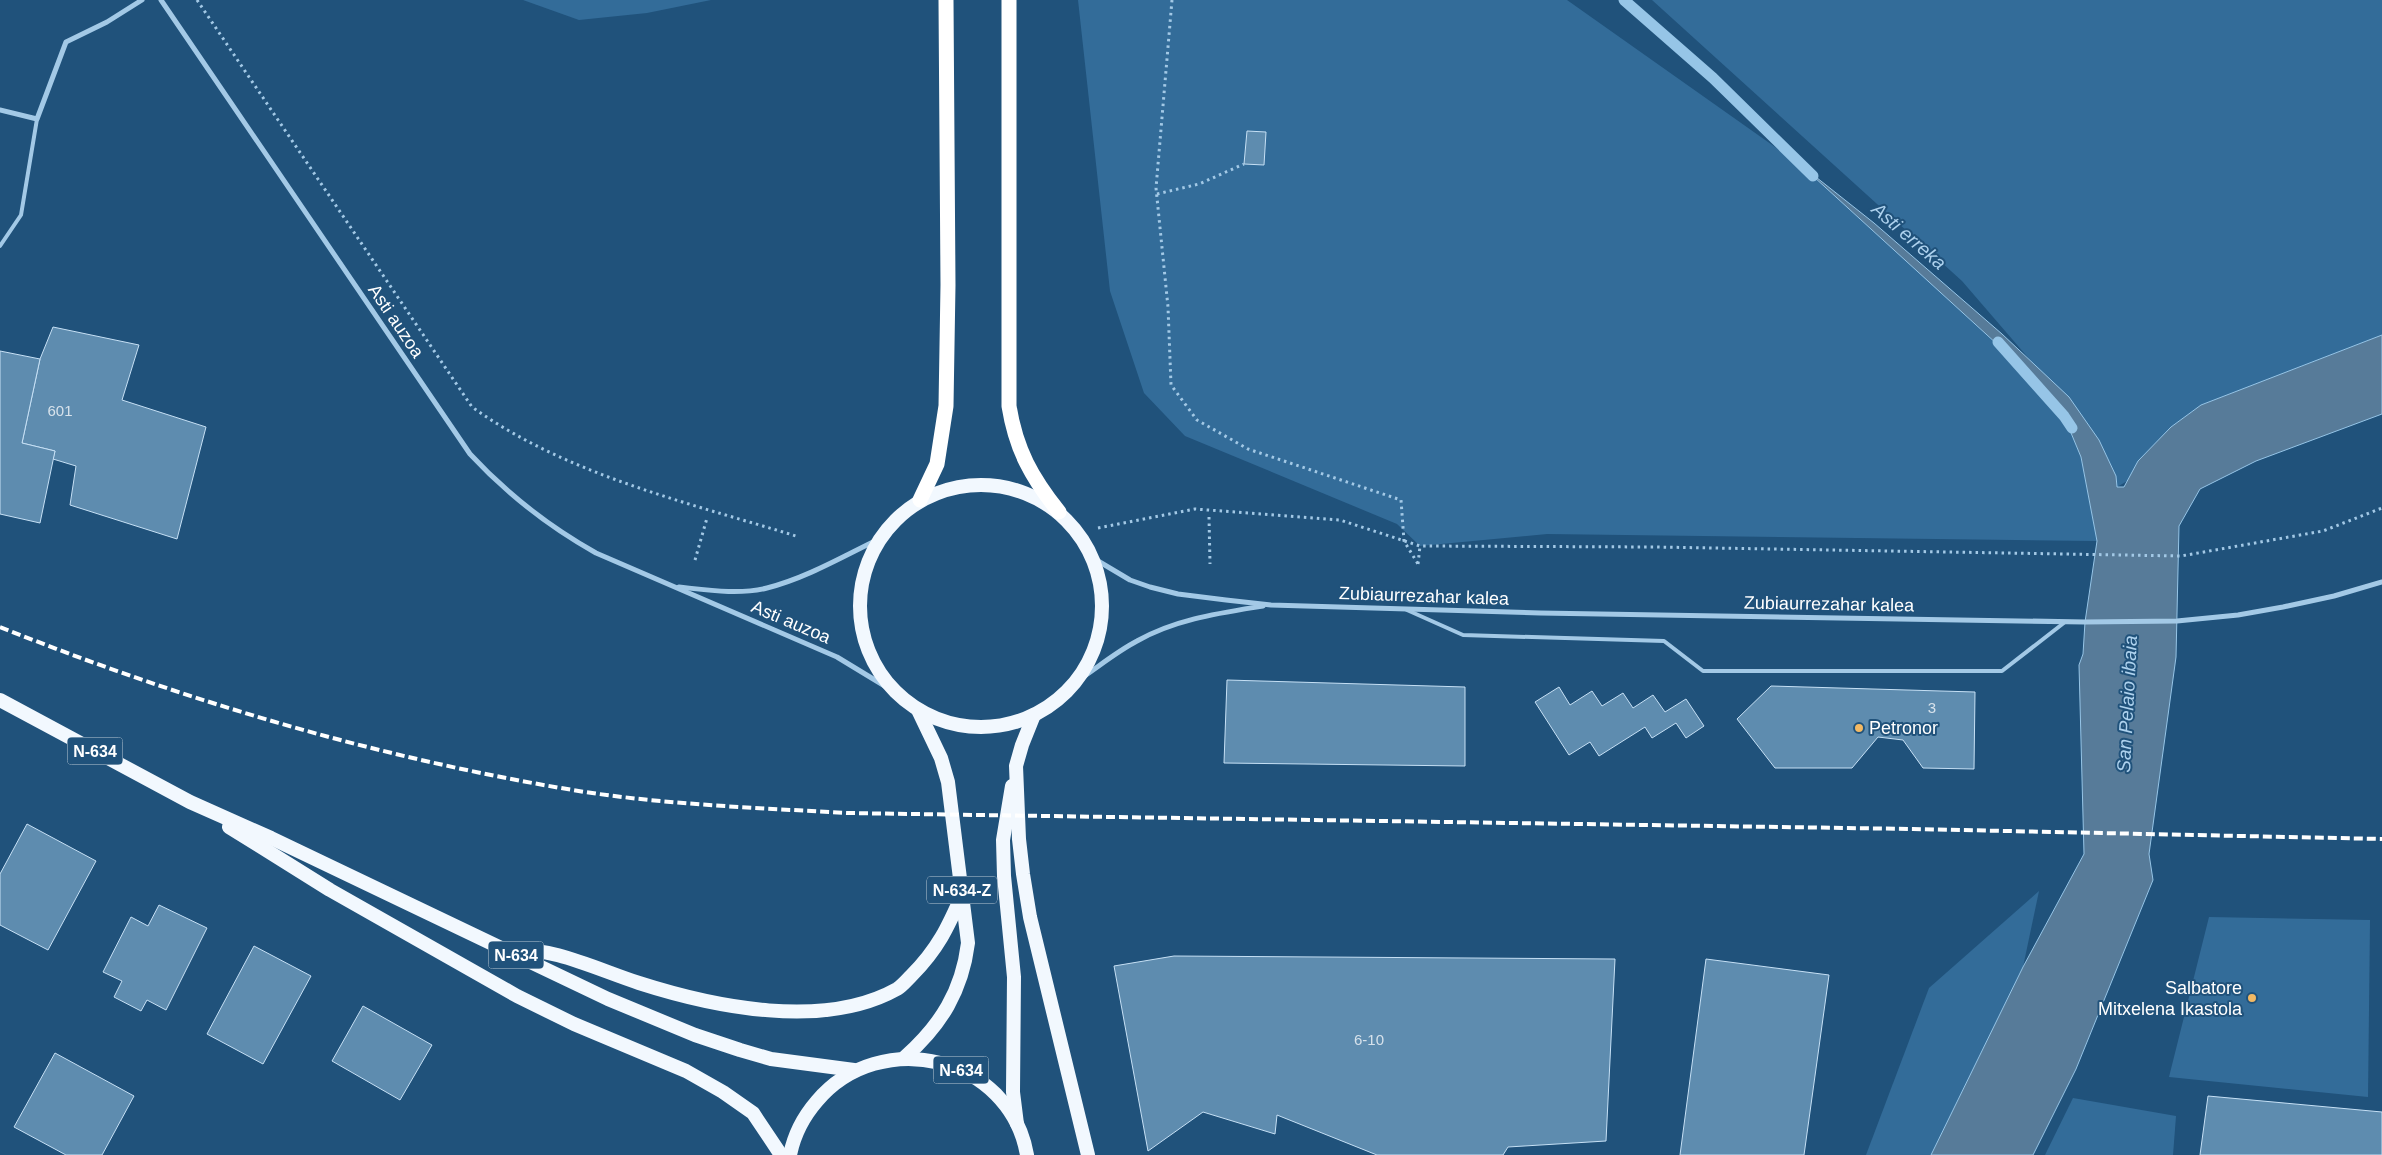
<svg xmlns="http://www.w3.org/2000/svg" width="2382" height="1155" viewBox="0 0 2382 1155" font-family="Helvetica,sans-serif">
<rect width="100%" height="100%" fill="#20527b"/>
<g fill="#336c99">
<polygon points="523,0 711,0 647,13 579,20"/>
<polygon points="1078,0 1567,0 1802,166 2044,387 2064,416 2081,457 2097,541 1547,534 1420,546 1397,524 1185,436 1144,393 1110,291"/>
<polygon points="1652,0 2382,0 2382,335 2201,405 2171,427 2138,461 2129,480 2117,487 2116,476 2099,440 1962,281"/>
<polygon points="2039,891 2023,967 1931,1155 1866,1155 1929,988"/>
<polygon points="2209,917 2370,920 2368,1097 2169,1077"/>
<polygon points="2073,1098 2176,1116 2173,1155 2045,1155"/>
</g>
<polygon fill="#577b99" stroke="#96c5e7" points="1802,166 1874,223 2002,334 2069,397 2099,440 2116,476 2117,487 2124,487 2138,461 2171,427 2201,405 2382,335 2382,414 2256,461 2200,489 2179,526 2176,657 2149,854 2153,880 2076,1069 2033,1155 1931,1155 2023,967 2084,854 2079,665 2083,654 2085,622 2097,541 2081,457 2064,416 2044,387"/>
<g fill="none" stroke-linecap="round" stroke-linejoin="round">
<g stroke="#96c5e7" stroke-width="11">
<polyline points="1624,0 1713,78 1813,176"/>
<polyline points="1998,342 2064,416 2072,428"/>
</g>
</g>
<g fill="#5e8caf" stroke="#c6e0f5">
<polygon points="1247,131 1266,132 1264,165 1244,164"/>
<polygon points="53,327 139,345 122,400 206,427 177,539 70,505 76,466 53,459 55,451 22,443 40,359"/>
<polygon points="0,351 40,359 22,443 55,451 40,523 0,514"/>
<polygon points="1227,680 1465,687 1465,766 1224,763"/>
<polygon points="1771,686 1975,692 1974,769 1923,768 1903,740 1878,737 1852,768 1775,768 1737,719"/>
<polygon points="1559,687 1570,705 1592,691 1602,706 1623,693 1633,708 1653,695 1665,712 1686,699 1704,726 1686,738 1676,723 1652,738 1645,727 1599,756 1590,742 1569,755 1535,702"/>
<polygon points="27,824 96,861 48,950 0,925 0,874"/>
<polygon points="159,905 207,928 166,1010 147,1000 141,1011 114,997 122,981 103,972 131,917 148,926"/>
<polygon points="254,946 311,976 263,1064 207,1034"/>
<polygon points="1174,956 1615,959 1606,1141 1508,1147 1503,1155 1377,1155 1277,1115 1275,1134 1203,1112 1148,1151 1114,966"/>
<polygon points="1706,959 1829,975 1804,1155 1680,1155"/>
<polygon points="363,1006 432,1045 400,1100 332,1061"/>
<polygon points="55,1053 134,1096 102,1155 66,1155 14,1127"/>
<polygon points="2208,1096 2382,1112 2382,1155 2200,1155"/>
</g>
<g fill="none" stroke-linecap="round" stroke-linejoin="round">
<g stroke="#a3c9e6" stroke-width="3" stroke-dasharray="2.5 4" stroke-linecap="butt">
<path d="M197,0l275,407c95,68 214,95 324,129"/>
<polyline points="1172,0 1156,188 1168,307 1171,385 1197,420 1248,449 1401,500 1404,541 1418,564"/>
<polyline points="1157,194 1199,184 1244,164"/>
<polyline points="1209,517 1210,564"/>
<polyline points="1098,528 1195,509 1340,520 1420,546 1655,547 2181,556 2323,531 2382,508"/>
<polyline points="695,560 707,518"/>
<polyline points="1418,564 1420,546"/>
</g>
<g stroke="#a3c9e6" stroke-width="4">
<polyline points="0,246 21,215 37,119"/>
<polyline points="1407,610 1463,635 1664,641 1703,671 2002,671 2065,622"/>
</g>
<g stroke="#a3c9e6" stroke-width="5">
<path d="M161,0l309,454c38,41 78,72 126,99l241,104 56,34"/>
<polyline points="0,110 37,119 66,42 107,22 142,0"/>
<polyline points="1093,558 1130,580 1150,587 1178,594 1226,600 1271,605 1540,613 2085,622 2177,621 2238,615 2283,607 2334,596 2382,582"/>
<path d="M679,587c28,3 60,8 88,1 39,-10 75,-31 110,-48"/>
<path d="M1077,681c20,-13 39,-29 60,-40 39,-22 83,-28 126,-35"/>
</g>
<g stroke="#f2f8fe" stroke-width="14">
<circle cx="981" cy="606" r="121"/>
<polyline points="0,700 190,802 271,838 608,999 695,1035 740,1050 771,1059 854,1070"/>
<polyline points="1034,715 1022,745 1016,766 1019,839 1023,874 1030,917 1088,1155"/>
<polyline points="1012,786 1003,840 1004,876 1014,977 1013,1092 1017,1124"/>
<polyline points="229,827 330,890 517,996 574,1024 686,1071 723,1092 753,1113 781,1155"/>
<path d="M508,949c45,-2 88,20 131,34 75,24 185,47 258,6 5,-3 10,-9 14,-13 27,-27 37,-49 52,-83"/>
<path d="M905,1057c36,-32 57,-66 63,-114l-20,-161 -7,-24 -23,-48"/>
<path d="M790,1155c4,-20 14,-39 27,-54 63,-75 193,-45 210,54"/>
</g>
<g stroke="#fff" stroke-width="15">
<path d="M1009,0v406c7,44 23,72 50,106"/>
<polyline points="920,500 937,464 946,406 948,285 946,0"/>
</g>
<path stroke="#fff" stroke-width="4" stroke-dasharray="9 4" stroke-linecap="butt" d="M0,627c188,75 385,133 585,165 87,13 175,16 262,21l1066,16 469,10"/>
</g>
<g fill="#f3b964" stroke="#20527b" stroke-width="2">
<circle cx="1859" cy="728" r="5"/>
<circle cx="2252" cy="998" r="5"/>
</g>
<g text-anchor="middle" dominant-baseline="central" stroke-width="4" stroke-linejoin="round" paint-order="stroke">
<g font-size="15" fill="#d7e2eb">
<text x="60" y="410">601</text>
<text x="1932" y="707">3</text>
<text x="1369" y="1039">6-10</text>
</g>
<g fill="#20527b" stroke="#bccbd7" stroke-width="1">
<rect x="67.5" y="737.5" width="55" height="27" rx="4"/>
<rect x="927" y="876.5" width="70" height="27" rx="4"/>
<rect x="488.5" y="941.5" width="55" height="27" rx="4"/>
<rect x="933.5" y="1056.5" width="55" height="27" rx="4"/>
</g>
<g font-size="16" font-weight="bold" fill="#fff">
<text x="95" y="751">N-634</text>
<text x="962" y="890">N-634-Z</text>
<text x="516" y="955">N-634</text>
<text x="961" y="1070">N-634</text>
</g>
<g font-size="18" fill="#fff" stroke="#20527b">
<text transform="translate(396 321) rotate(56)">Asti auzoa</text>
<text transform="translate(1424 596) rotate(2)">Zubiaurrezahar kalea</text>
<text transform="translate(1829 604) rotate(1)">Zubiaurrezahar kalea</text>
<text transform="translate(791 622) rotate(23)">Asti auzoa</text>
</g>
<g font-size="18" fill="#fff" stroke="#20527b" text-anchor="start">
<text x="1869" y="728">Petronor</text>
<text x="2242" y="988" text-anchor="end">Salbatore<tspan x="2242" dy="21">Mitxelena Ikastola</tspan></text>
</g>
<g font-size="19" font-style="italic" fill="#aed2ee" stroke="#20527b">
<text transform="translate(1909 236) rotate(41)">Asti erreka</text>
<text transform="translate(2127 704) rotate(-87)">San Pelaio ibaia</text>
</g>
</g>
</svg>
